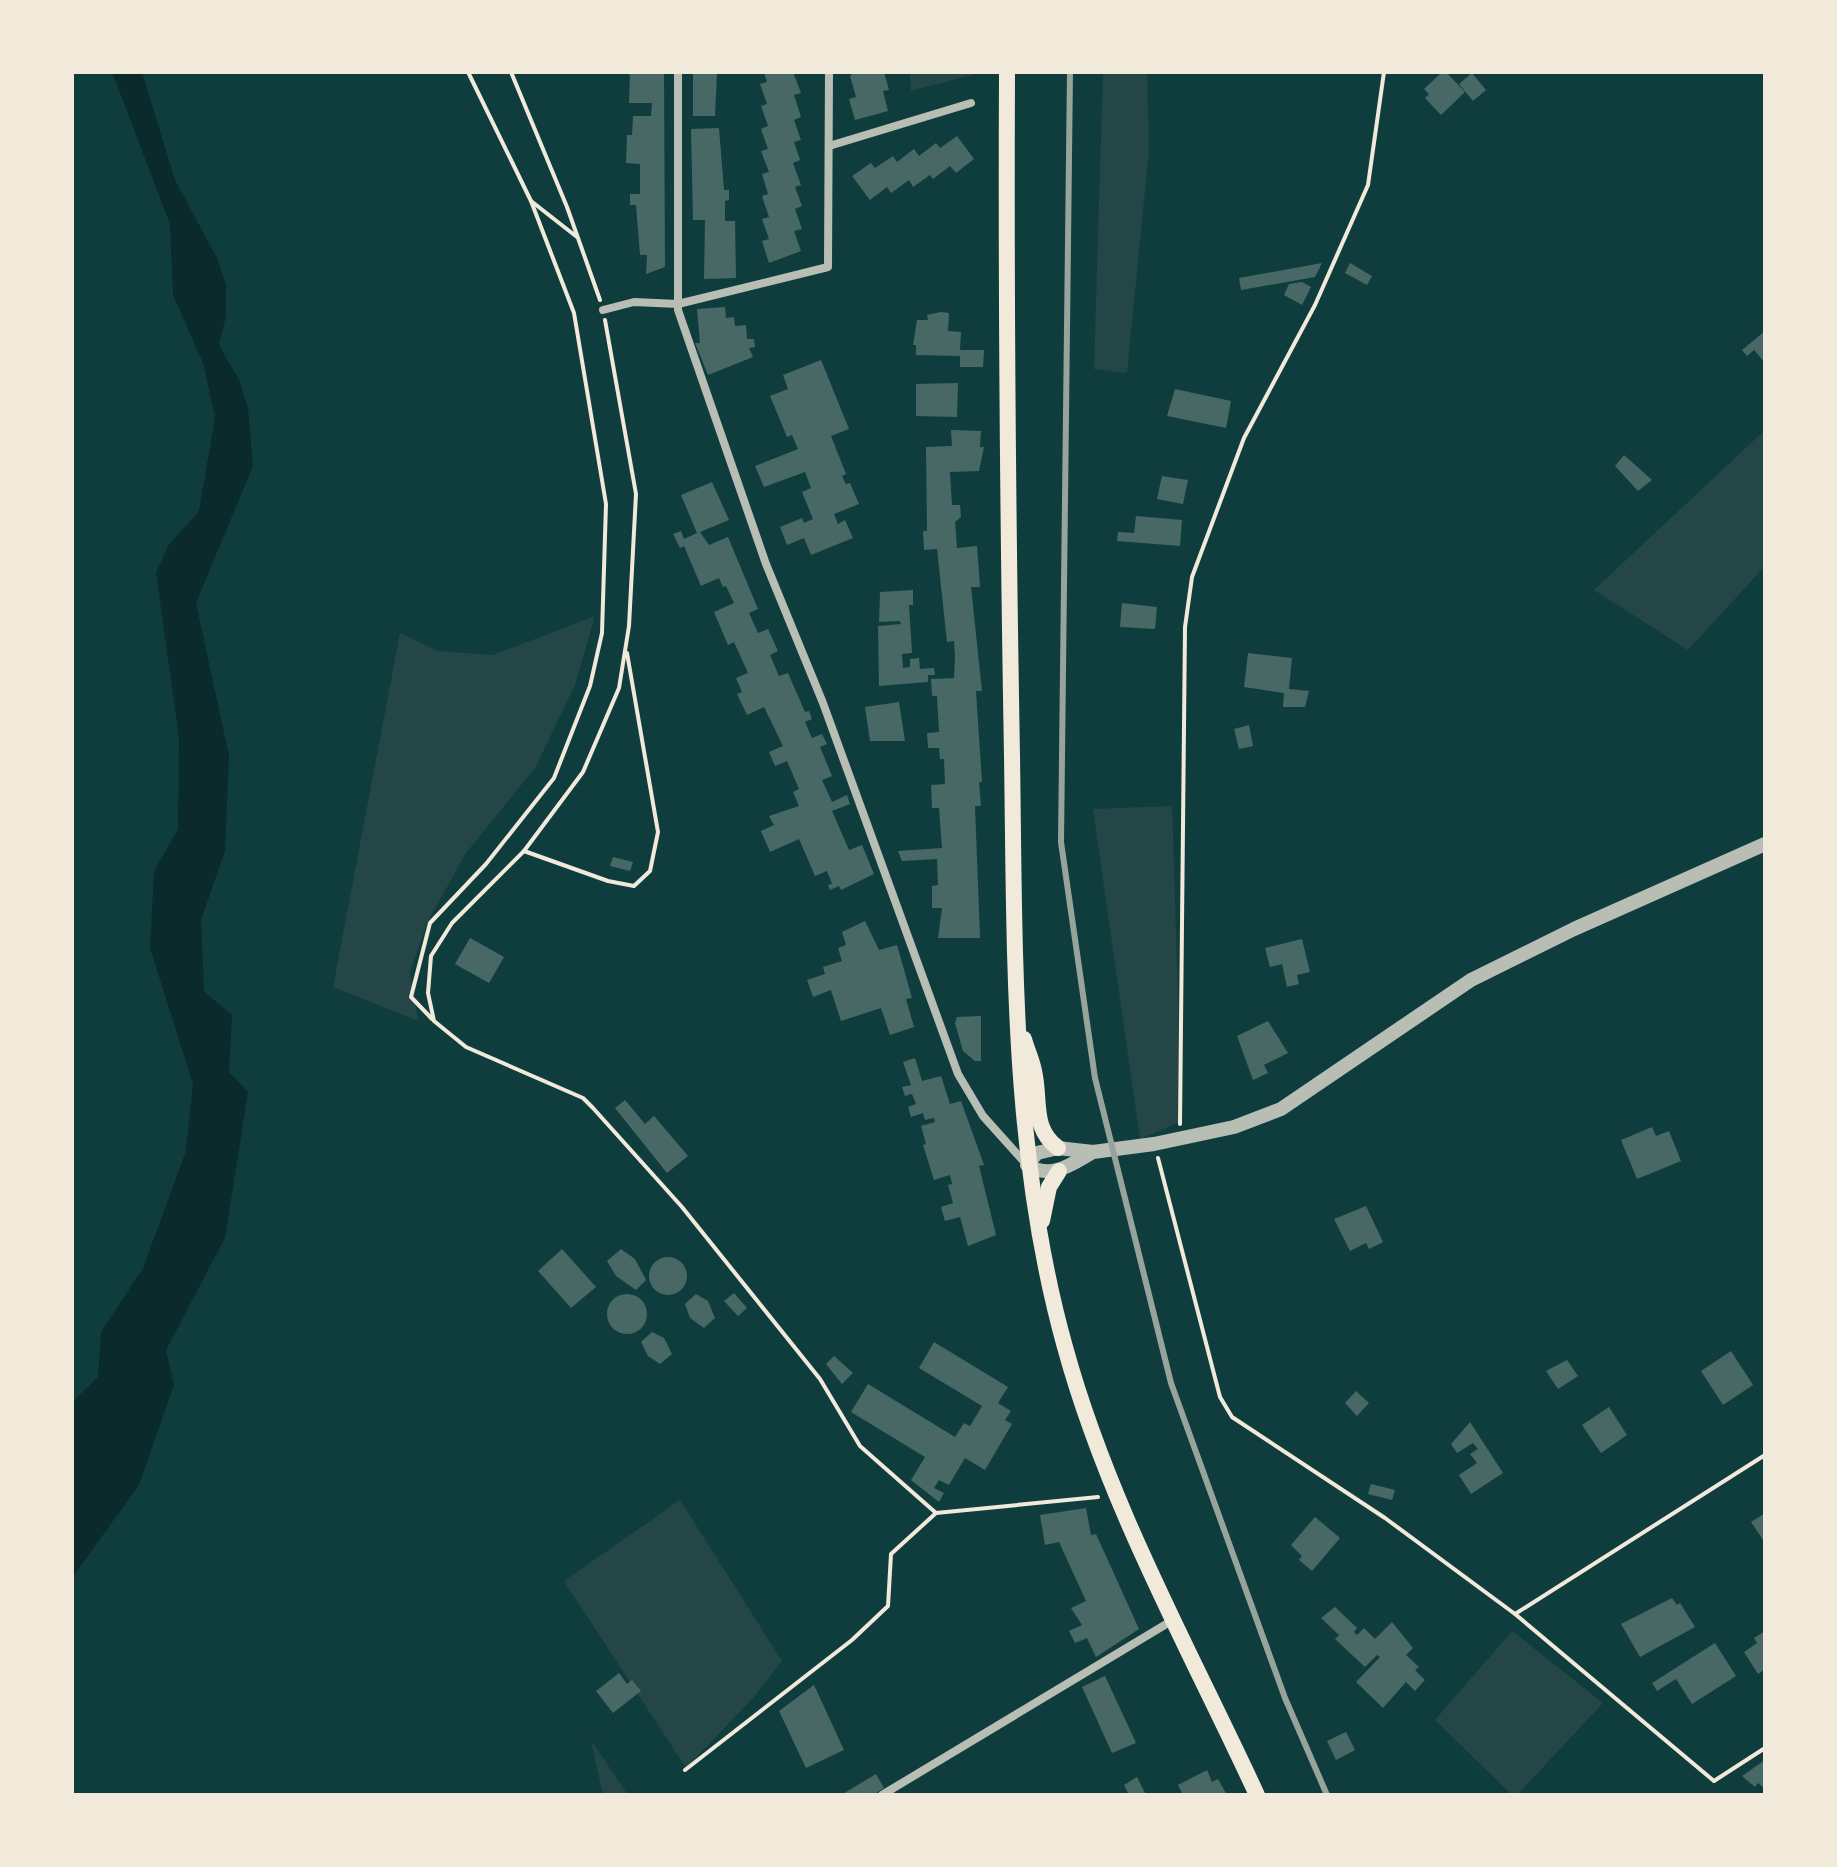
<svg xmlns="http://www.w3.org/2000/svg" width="1837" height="1867" viewBox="0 0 1837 1867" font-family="'Sofia Sans Condensed',sans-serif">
<rect width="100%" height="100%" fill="#0f3d3e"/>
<g fill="#244646">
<polygon points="910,72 979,72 979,73 911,91"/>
<polygon points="1103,72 1147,72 1149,150 1127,373 1094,369"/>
<polygon points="1765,430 1765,566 1688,650 1594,590"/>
<polygon points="595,616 575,685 535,768 466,853 428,921 410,972 418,1021 333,987 400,633 438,651 493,655"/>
<polygon points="1172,806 1182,1121 1140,1139 1093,809"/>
<polygon points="680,1500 782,1661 753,1698 686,1768 564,1581"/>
<polygon points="1512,1631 1603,1703 1517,1795 1512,1795 1435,1720"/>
<polygon points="591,1740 628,1795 603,1795"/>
</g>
<polygon fill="#0a2a2b" points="112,72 142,72 175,180 217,258 226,285 226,316 219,345 239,380 248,408 253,466 196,603 229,756 225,851 201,920 204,991 232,1015 229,1072 248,1092 225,1238 166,1350 174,1385 139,1485 72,1578 72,1402 98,1377 101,1332 143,1268 186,1151 193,1084 150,948 154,871 178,829 179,737 156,573 168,546 199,511 215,417 203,363 173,295 170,224"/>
<g fill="#486865">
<polygon points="624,72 664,72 665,267 646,274 647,255 640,255 636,205 630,205 630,194 640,194 640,164 626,163 627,135 632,135 633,116 651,116 652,103 629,103 630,75"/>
<polygon points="693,72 717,72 715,116 693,116"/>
<polygon points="764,72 793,72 801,93 794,95 801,117 794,120 801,140 794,142 800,160 793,163 801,185 795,187 802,206 795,209 802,229 794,231 801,251 769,263 762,241 769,239 762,219 769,217 762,196 768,194 762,174 769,172 761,151 768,149 761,129 768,126 761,106 767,104 760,84 767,82"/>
<polygon points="855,72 884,72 889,90 883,91 888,111 855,120 849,99 856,97 850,76"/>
<polygon points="1442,72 1446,72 1465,92 1441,115 1425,98 1429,94 1424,89"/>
<polygon points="1472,73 1486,90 1473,101 1459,84"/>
<polygon points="719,128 724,190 729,190 729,200 725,201 725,221 735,221 736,278 704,279 705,220 693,220 691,129"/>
<polygon points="957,136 974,159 956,173 950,166 933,179 930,175 913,187 909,180 891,193 887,187 870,200 852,176 871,163 875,168 893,156 897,162 914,149 919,156 936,143 940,148"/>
<polygon points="1322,263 1315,277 1241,290 1239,278"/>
<polygon points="1350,263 1372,276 1367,285 1345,273"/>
<polygon points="1302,282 1311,287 1302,305 1284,295 1289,284"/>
<polygon points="725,307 726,318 734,317 735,326 746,325 747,339 754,339 755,347 749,348 753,357 708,375 695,343 700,343 697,309"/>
<polygon points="941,312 949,313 948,331 961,332 960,350 984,350 983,367 960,367 960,356 916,355 916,345 913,345 917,320 928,320 927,315"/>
<polygon points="1765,331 1765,363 1754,350 1747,356 1742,350"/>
<polygon points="821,360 849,429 831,436 846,474 842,476 846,484 850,483 859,504 834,514 838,524 845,520 853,538 811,555 804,538 787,545 780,527 802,518 804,523 813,519 802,492 811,488 805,472 764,487 755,466 798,449 792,435 787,437 770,396 788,389 783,375"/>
<polygon points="958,383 957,417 916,416 916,384"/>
<polygon points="1175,389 1231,401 1226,428 1167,416"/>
<polygon points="951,430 981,431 980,447 984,447 979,471 950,472 952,505 960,505 961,517 955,522 957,548 977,546 980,587 971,587 982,691 976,691 982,782 979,782 981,806 975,806 980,938 938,938 942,908 932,908 932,886 938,885 937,859 902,861 898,851 942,848 939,808 932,808 931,785 945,784 944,759 940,759 939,748 928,748 927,733 939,732 937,696 932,696 931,679 954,678 955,656 954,641 947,642 937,549 924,550 923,531 927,531 926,447 952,446"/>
<polygon points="1624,455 1652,480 1638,491 1615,466"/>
<polygon points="1162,476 1188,480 1183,504 1157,499"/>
<polygon points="712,482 729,520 700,532 709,545 728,537 758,609 749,613 758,633 768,629 778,651 770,655 779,676 788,673 805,712 809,711 812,719 805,722 812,738 822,734 827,744 820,747 832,776 822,780 832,802 847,795 850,804 832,811 849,850 862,845 874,874 841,890 839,886 830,890 828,885 832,884 827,871 815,876 799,839 770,852 761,831 774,825 769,816 799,806 793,792 799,789 787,761 775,766 769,752 783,746 764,707 747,715 737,694 742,692 736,678 748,673 734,642 728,645 714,612 734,603 726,586 723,587 719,578 701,586 684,546 680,548 673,534 681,531 684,539 697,533 681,495"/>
<polygon points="1136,516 1182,520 1180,546 1117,541 1118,532 1134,533"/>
<polygon points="913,590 913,605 909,605 912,653 902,654 903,668 910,667 910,659 919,658 920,669 934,668 935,675 928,675 928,682 879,686 878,626 901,624 900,621 879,622 880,592"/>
<polygon points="1122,603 1157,607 1155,629 1120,627"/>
<polygon points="1248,653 1292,658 1289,689 1309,691 1305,707 1283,707 1284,693 1244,687"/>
<polygon points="899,702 905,741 870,741 865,707"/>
<polygon points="1249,725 1253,746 1239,749 1234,729"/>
<polygon points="613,857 633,862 630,871 610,866"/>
<polygon points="865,921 879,950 897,945 912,998 906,999 914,1027 890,1035 881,1008 841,1021 831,990 813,997 807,980 825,974 823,967 842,961 838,948 846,945 842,932"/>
<polygon points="470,938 504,957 489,983 455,964"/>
<polygon points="1302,939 1310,972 1297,975 1299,984 1287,987 1282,964 1270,967 1265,948"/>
<polygon points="981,1016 981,1061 975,1061 963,1051 955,1023 957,1017"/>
<polygon points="1268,1021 1288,1053 1264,1065 1268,1073 1253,1080 1237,1036"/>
<polygon points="915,1058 922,1081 941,1076 950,1104 961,1101 984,1165 979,1166 996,1235 968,1246 960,1217 945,1221 941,1207 953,1203 948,1185 952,1184 950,1175 934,1180 923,1145 926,1144 921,1126 935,1122 934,1118 925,1120 923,1113 911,1117 908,1107 916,1104 912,1094 905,1096 902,1087 911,1085 903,1062"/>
<polygon points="625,1100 645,1124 654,1116 688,1156 667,1173 615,1108"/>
<polygon points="1652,1127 1656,1136 1669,1131 1681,1161 1637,1179 1621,1140"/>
<polygon points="1366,1206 1383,1242 1369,1249 1366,1243 1350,1251 1334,1219"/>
<polygon points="562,1249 596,1287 571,1308 538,1271"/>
<polygon points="621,1249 635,1259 646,1280 636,1290 616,1276 607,1261"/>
<circle cx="668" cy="1276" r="19"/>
<polygon points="734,1293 747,1308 738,1316 724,1301"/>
<circle cx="627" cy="1314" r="20"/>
<polygon points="696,1294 708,1301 715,1318 704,1328 690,1318 685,1304"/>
<polygon points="652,1332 664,1338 672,1354 660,1364 648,1356 641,1342"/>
<polygon points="934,1342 1008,1387 998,1403 1011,1411 1005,1420 1012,1424 985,1470 965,1458 949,1485 939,1480 934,1488 944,1493 939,1502 911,1480 925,1457 851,1412 868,1384 955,1437 964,1423 970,1426 982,1406 919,1368"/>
<polygon points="1731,1351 1753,1385 1723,1405 1701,1371"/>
<polygon points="834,1356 853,1373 842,1384 826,1364"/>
<polygon points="1567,1360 1578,1376 1558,1389 1546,1371"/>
<polygon points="1356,1391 1369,1403 1357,1416 1345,1403"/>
<polygon points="1609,1407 1627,1435 1601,1453 1582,1425"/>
<polygon points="1470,1422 1503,1473 1471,1494 1459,1475 1477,1463 1470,1454 1478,1449 1473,1443 1457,1453 1451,1444"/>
<polygon points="1371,1484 1395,1490 1392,1500 1368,1494"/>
<polygon points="1086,1508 1091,1535 1096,1534 1139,1629 1096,1657 1087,1638 1075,1643 1069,1631 1082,1625 1071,1608 1086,1601 1059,1542 1045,1545 1040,1515"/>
<polygon points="1765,1513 1765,1543 1751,1522"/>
<polygon points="1315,1517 1340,1538 1312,1571 1299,1560 1302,1556 1291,1545"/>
<polygon points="1672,1598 1677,1605 1680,1603 1695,1627 1640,1657 1621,1624"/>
<polygon points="1335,1607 1357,1628 1354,1632 1357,1635 1364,1628 1375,1639 1392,1622 1413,1648 1406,1655 1419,1667 1415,1670 1425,1680 1415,1691 1406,1682 1383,1708 1356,1682 1380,1657 1377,1655 1365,1667 1335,1639 1339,1635 1321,1618"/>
<polygon points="1765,1631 1765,1669 1758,1674 1744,1652 1757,1643 1754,1638"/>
<polygon points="1715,1643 1736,1676 1692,1704 1676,1679 1657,1691 1652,1683"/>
<polygon points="619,1673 627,1684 632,1680 641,1691 613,1713 596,1691"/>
<polygon points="1105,1676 1136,1743 1112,1753 1082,1687"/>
<polygon points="814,1685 844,1750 806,1768 779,1711"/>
<polygon points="1346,1732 1355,1750 1336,1760 1327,1741"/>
<polygon points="1765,1760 1765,1789 1758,1783 1755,1787 1742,1776"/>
<polygon points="1207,1770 1212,1782 1218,1779 1227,1795 1183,1795 1178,1785"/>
<polygon points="876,1774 884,1788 873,1795 841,1795"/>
<polygon points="1137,1777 1146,1795 1129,1795 1124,1785"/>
</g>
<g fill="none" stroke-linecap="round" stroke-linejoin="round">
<g stroke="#f1e9da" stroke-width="4">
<polyline points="468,72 531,201 577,237"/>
<polyline points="511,72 567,207 600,300"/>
<polyline points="605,320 636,494 629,626 619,688 583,772 524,851 452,923 431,956 428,993 434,1021 466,1047 583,1098 593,1108 682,1207 820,1379 860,1446 936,1513 1098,1497"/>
<polyline points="524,851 608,881 634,886 650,871 658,832 627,653"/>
<polyline points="432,1019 411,997 430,923 486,864 554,778 590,686 602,633 606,504 574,313 531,201"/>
<polyline points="1180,1124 1185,627 1192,577 1244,438 1315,305 1368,185 1384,72"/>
<polyline points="1158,1158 1220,1397 1232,1417 1385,1518 1515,1614 1714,1781 1765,1748"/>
<polyline points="1515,1614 1765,1455"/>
<polyline points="685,1770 852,1640 888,1606 891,1554 936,1513"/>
</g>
<g stroke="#b8beb3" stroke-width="8">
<polyline points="678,72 678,310 766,564 823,703 958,1074 983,1116 1026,1164"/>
<polyline points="829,146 971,103"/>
<polyline points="603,310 634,302 678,304 828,267 829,72"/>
<polyline points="882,1795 1173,1620"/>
</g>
<path stroke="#b8beb3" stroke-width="14" d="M1093,1152c-23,13 -41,28 -66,13l10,-12 21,-5 35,4 61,-8 80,-17 47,-18 190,-129 103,-51 191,-85"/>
<g stroke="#f1e9da" stroke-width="16">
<path d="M1007,72c-1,228 1,456 5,684 3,199 -1,398 53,591 43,157 124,301 192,448"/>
<path d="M1024,1039c3,11 8,21 10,32 7,29 -3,57 24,77"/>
<polyline points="1042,1221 1049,1187 1059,1171"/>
</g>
<polyline stroke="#97a49c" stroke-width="6" points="1070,72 1061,842 1095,1078 1171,1383 1285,1698 1327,1795"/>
</g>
<rect width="1837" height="1867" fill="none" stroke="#f1e9da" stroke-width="148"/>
</svg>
